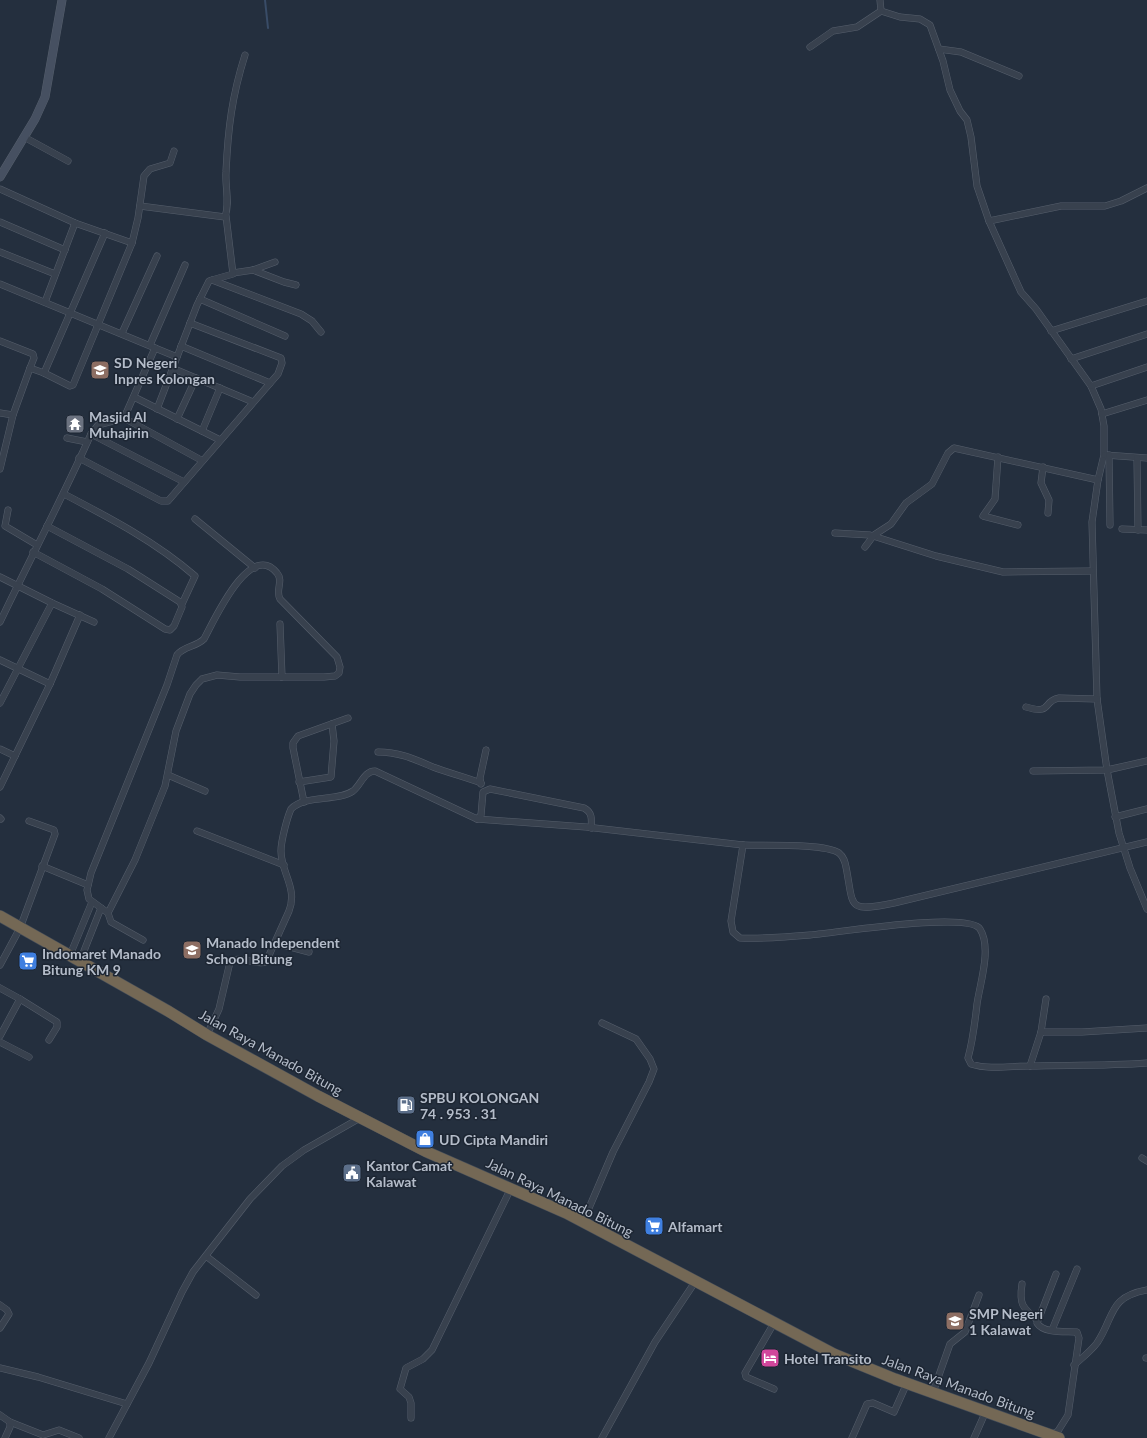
<svg xmlns="http://www.w3.org/2000/svg" width="1147" height="1438" viewBox="0 0 1147 1438" font-family="Lato,sans-serif">
<rect width="100%" height="100%" fill="#242f3e"/>
<g fill="none" stroke-linecap="round" stroke-linejoin="round">
<polyline stroke="#394c67" stroke-width="2" points="265,0 268,28"/>
<g stroke="#565f6c" stroke-width="7">
<g id="street">
<polyline points="880,0 881,11 900,17 920,19 930,25 943,61 950,90 960,111 967,120 971,137 977,186 989,221 1021,292 1036,309 1091,386 1101,409 1104,426 1104,455 1098,480 1092,522 1097,699 1107,770 1119,833 1130,868 1147,909"/>
<polyline points="810,47 833,31 857,27 881,11"/>
<polyline points="939,49 961,52 1019,76"/>
<polyline points="24,137 68,161"/>
<polyline points="0,189 75,223 132,243"/>
<path d="M140,206l85,11c5,-13 0,-31 1,-45 2,-44 6,-76 19,-117"/>
<polyline points="989,221 1061,206 1105,206 1121,201 1147,188"/>
<polyline points="0,222 65,250"/>
<polyline points="105,233 44,373 70,386 73,385 132,243 138,218 144,176 150,169 170,163 174,151"/>
<polyline points="0,252 55,274"/>
<polyline points="253,270 284,282 296,285"/>
<polyline points="233,273 253,270 275,262"/>
<polyline points="212,280 233,274 226,216"/>
<path d="M0,284l155,64 -31,70 -26,7 -7,9c-28,63 -61,125 -91,188"/>
<polyline points="200,299 285,336"/>
<polyline points="45,302 75,223"/>
<polyline points="1051,331 1147,301"/>
<polyline points="122,333 157,256"/>
<polyline points="0,341 33,354 34,358 30,368"/>
<polyline points="150,345 185,265"/>
<polyline points="181,346 270,383"/>
<polyline points="155,348 177,357"/>
<polyline points="1071,359 1147,334"/>
<polyline points="172,368 253,402"/>
<polyline points="1091,386 1147,367"/>
<polyline points="134,397 220,440"/>
<polyline points="157,409 197,305 209,281 212,280 301,314 312,321 321,332"/>
<polyline points="0,413 13,415"/>
<polyline points="1102,414 1147,400"/>
<polyline points="124,418 201,460"/>
<polyline points="177,419 196,378"/>
<polyline points="202,431 220,388"/>
<polyline points="91,434 184,482"/>
<polyline points="67,438 87,442"/>
<polyline points="1105,455 1147,458"/>
<polyline points="1109,455 1110,525"/>
<polyline points="998,457 995,499 983,516 1018,525"/>
<polyline points="79,458 161,501 168,501 278,374 282,363 281,358 190,323"/>
<polyline points="1137,458 1138,530"/>
<polyline points="1043,467 1041,483 1049,500 1048,513"/>
<polyline points="0,469 13,415 30,368 44,373"/>
<path d="M64,494c46,24 92,48 131,82l-13,28"/>
<polyline points="8,510 5,526 37,545"/>
<polyline points="195,519 255,568"/>
<polyline points="1122,529 1147,530"/>
<polyline points="835,533 870,535 936,556 1003,572 1092,571"/>
<polyline points="865,547 874,535 891,524 906,503 932,484 948,453 954,448 1098,480"/>
<polyline points="33,552 102,589 165,629 170,630 174,626 182,607 180,602 128,569 47,526"/>
<polyline points="0,577 52,603 94,622"/>
<polyline points="280,624 282,677"/>
<polyline points="0,660 50,684"/>
<polyline points="0,703 52,603"/>
<path d="M1026,707c27,8 16,-6 33,-9l38,1"/>
<polyline points="0,749 15,756 50,684 80,615"/>
<path d="M378,752c21,0 36,7 55,15 16,6 32,10 48,16"/>
<polyline points="1033,771 1107,770 1147,761"/>
<polyline points="168,775 205,791"/>
<polyline points="299,782 331,777 334,741 332,724"/>
<polyline points="481,784 480,778 486,750"/>
<polyline points="0,787 15,756"/>
<polyline points="304,802 293,748 293,743 298,736 348,718"/>
<polyline points="1115,817 1147,809"/>
<polyline points="0,818 1,819"/>
<path d="M477,819l4,-4 2,-23 7,-3 94,19c8,4 8,11 7,20"/>
<polyline points="197,831 284,865"/>
<path d="M743,845c20,1 81,-2 96,8 5,4 6,9 7,14 8,40 0,46 48,36l253,-61"/>
<polyline points="42,866 88,885"/>
<path d="M108,913l-19,-14 -2,-9 4,-17 76,-188 10,-30c7,-9 19,-8 27,-16 9,-16 46,-100 73,-66 7,8 -2,17 3,26l57,58 3,10 -1,6 -4,3 -11,1h-84l-23,-2 -15,4 -6,6 -6,9 -14,37 -11,55 -30,74 -27,53 3,9 32,18"/>
<polyline points="275,943 309,952"/>
<polyline points="70,955 92,902"/>
<polyline points="80,961 101,908"/>
<polyline points="0,965 20,928 55,834 54,830 29,821"/>
<polyline points="0,988 20,999 0,1036"/>
<polyline points="20,999 57,1022 57,1027 49,1040"/>
<polyline points="1041,1032 1082,1032 1147,1028"/>
<path d="M207,1035l12,-26 11,-47c10,-8 24,4 36,0l23,-51c9,-23 -8,-38 -8,-60 0,-10 6,-33 10,-42 15,-15 46,-7 62,-18 8,-6 11,-20 22,-20l102,48 109,8 157,18 -12,76 2,11 7,6c23,1 47,-1 70,-3 25,-2 159,-24 170,-6 12,19 0,54 -3,75 -2,18 -4,36 -9,54l3,6c18,6 40,2 58,2 40,-1 79,0 118,-3"/>
<polyline points="0,1042 29,1057"/>
<polyline points="1030,1066 1041,1032 1046,999"/>
<polyline points="1142,1158 1147,1161"/>
<polyline points="583,1222 613,1152 649,1082 654,1069 650,1059 636,1039 602,1023"/>
<polyline points="206,1256 256,1295"/>
<path d="M1022,1284c-3,20 0,23 15,36"/>
<polyline points="0,1305 7,1310 9,1314 0,1328"/>
<polyline points="774,1323 745,1373 746,1377 774,1389"/>
<polyline points="1052,1330 1077,1269"/>
<polyline points="1146,1358 1147,1358"/>
<path d="M1074,1365c8,-7 17,-14 23,-22 18,-27 11,-46 50,-53"/>
<polyline points="0,1368 38,1377 127,1404"/>
<polyline points="933,1392 950,1344 965,1332 979,1295"/>
<polyline points="0,1415 10,1422 10,1427 5,1438"/>
<polyline points="411,1418 411,1403 409,1397 400,1389 406,1368 423,1359 432,1350 511,1188"/>
<polyline points="10,1422 43,1435 59,1430 79,1438"/>
<path d="M1051,1435l7,-4 10,-16 11,-77 -2,-6c-11,-1 -33,2 -40,-9l19,-49"/>
<polyline points="109,1438 149,1363 182,1292 193,1272 225,1231 250,1199 282,1166 304,1150 360,1118"/>
<polyline points="602,1438 655,1342 695,1282"/>
<polyline points="852,1438 867,1404 873,1403 894,1412 907,1383"/>
<polyline points="974,1438 986,1411"/>
</g>
</g>
<g stroke="#565f6c" stroke-width="9">
<polyline id="secondary" points="0,177 35,119 45,97 62,0"/>
</g>
<g stroke="#434c59" stroke-width="12">
<polyline id="highway" points="0,916 168,1011 207,1035 318,1096 427,1152 566,1213 834,1354 895,1379 1059,1438"/>
</g>
<use href="#street" stroke="#38414e" stroke-width="6"/>
<use href="#secondary" stroke="#465061" stroke-width="8"/>
<use href="#highway" stroke="#746855" stroke-width="11"/>
</g>
<defs>
<g id="school-square" transform="scale(1)"><rect x="-9" y="-9" width="18" height="18" rx="4" fill="#8d6e63" stroke="#1d2633"/><path d="M0-5L7-2L0 1L-7-2ZM-4 1L0 2.5L4 1V4Q0 6-4 4Z" fill="#fff"/></g>
<g id="temple-square" transform="scale(1)"><rect x="-9" y="-9" width="18" height="18" rx="4" fill="#6b7280" stroke="#1d2633"/><path d="M0-6L5-2H3V0L6.5 2.5H4V6H1.5V3h-3V6H-4V2.5H-6.5L-3 0V-2H-5Z" fill="#fff"/></g>
<g id="supermarket-square" transform="scale(1)"><rect x="-9" y="-9" width="18" height="18" rx="4" fill="#3f7fe0" stroke="#1d2633"/><path d="M-6-5.5h2.5l.6 2H6L4.5 2H-2.5L-4.4-4H-6ZM-1.5 3.2a1.3 1.3 0 1 0 .1 0ZM3 3.2a1.3 1.3 0 1 0 .1 0Z" fill="#fff"/></g>
<g id="fuel-square" transform="scale(1)"><rect x="-9" y="-9" width="18" height="18" rx="4" fill="#5c6f8a" stroke="#1d2633"/><path d="M-5.5-6h7V0h2V4h1.3V-2.5L3-4.5l.8-.8L6-3V5H2.5V1h-1V6h-7ZM-4.2-4.7v3.2H.2V-4.7Z" fill="#fff"/></g>
<g id="shop-square" transform="scale(1)"><rect x="-9" y="-9" width="18" height="18" rx="4" fill="#3f7fe0" stroke="#1d2633"/><path d="M-5-2.5h2.3a2.7 3.5 0 0 1 5.4 0H5L5.5 6h-11ZM-1.5-2.5h3a1.5 2.3 0 0 0-3 0Z" fill="#fff"/></g>
<g id="civic-square" transform="scale(1)"><rect x="-9" y="-9" width="18" height="18" rx="4" fill="#5c6f8a" stroke="#1d2633"/><path d="M-.6-6.5H3V-4.5H.6V-3L4-1V1h2V6H-6V1h2V-1L-.6-3ZM-1.2 2.5V6h2.4V2.5Z" fill="#fff"/></g>
<g id="hotel-square" transform="scale(1)"><rect x="-9" y="-9" width="18" height="18" rx="4" fill="#d1479c" stroke="#1d2633"/><path d="M-6-4.5h1.5V1H6V5H4.5V3h-9V5H-6ZM-4 0a1.8 1.8 0 1 1 3.6 0ZM.5 0V-2.5h3Q6-2.5 6 0Z" fill="#fff"/></g>
</defs>
<g fill-rule="evenodd">
<use href="#school-square" x="100" y="370"/>
<use href="#temple-square" x="75" y="424"/>
<use href="#school-square" x="192" y="950"/>
<use href="#supermarket-square" x="28" y="961"/>
<use href="#fuel-square" x="406" y="1105"/>
<use href="#shop-square" x="425" y="1139"/>
<use href="#civic-square" x="352" y="1173"/>
<use href="#supermarket-square" x="654" y="1226"/>
<use href="#school-square" x="955" y="1321"/>
<use href="#hotel-square" x="770" y="1358"/>
</g>
<g text-anchor="middle" dominant-baseline="central" stroke-width="3" stroke-linejoin="round" paint-order="stroke">
<g font-size="14" font-weight="bold" fill="#b4bcc9" stroke="#1d2633" text-anchor="start">
<text x="114" y="362">SD Negeri<tspan x="114" dy="16">Inpres Kolongan</tspan></text>
<text x="89" y="416">Masjid Al<tspan x="89" dy="16">Muhajirin</tspan></text>
<text x="206" y="942">Manado Independent<tspan x="206" dy="16">School Bitung</tspan></text>
<text x="42" y="953">Indomaret Manado<tspan x="42" dy="16">Bitung KM 9</tspan></text>
<text x="420" y="1097">SPBU KOLONGAN<tspan x="420" dy="16">74 . 953 . 31</tspan></text>
<text x="439" y="1139">UD Cipta Mandiri</text>
<text x="366" y="1165">Kantor Camat<tspan x="366" dy="16">Kalawat</tspan></text>
<text x="668" y="1226">Alfamart</text>
<text x="969" y="1313">SMP Negeri<tspan x="969" dy="16">1 Kalawat</tspan></text>
<text x="784" y="1358">Hotel Transito</text>
</g>
<g font-size="14" fill="#b4bcc9" stroke="#1d2633">
<text transform="translate(271 1052) rotate(29)">Jalan Raya Manado Bitung</text>
<text transform="translate(560 1197) rotate(26)">Jalan Raya Manado Bitung</text>
<text transform="translate(959 1386) rotate(20)">Jalan Raya Manado Bitung</text>
</g>
</g>
</svg>
